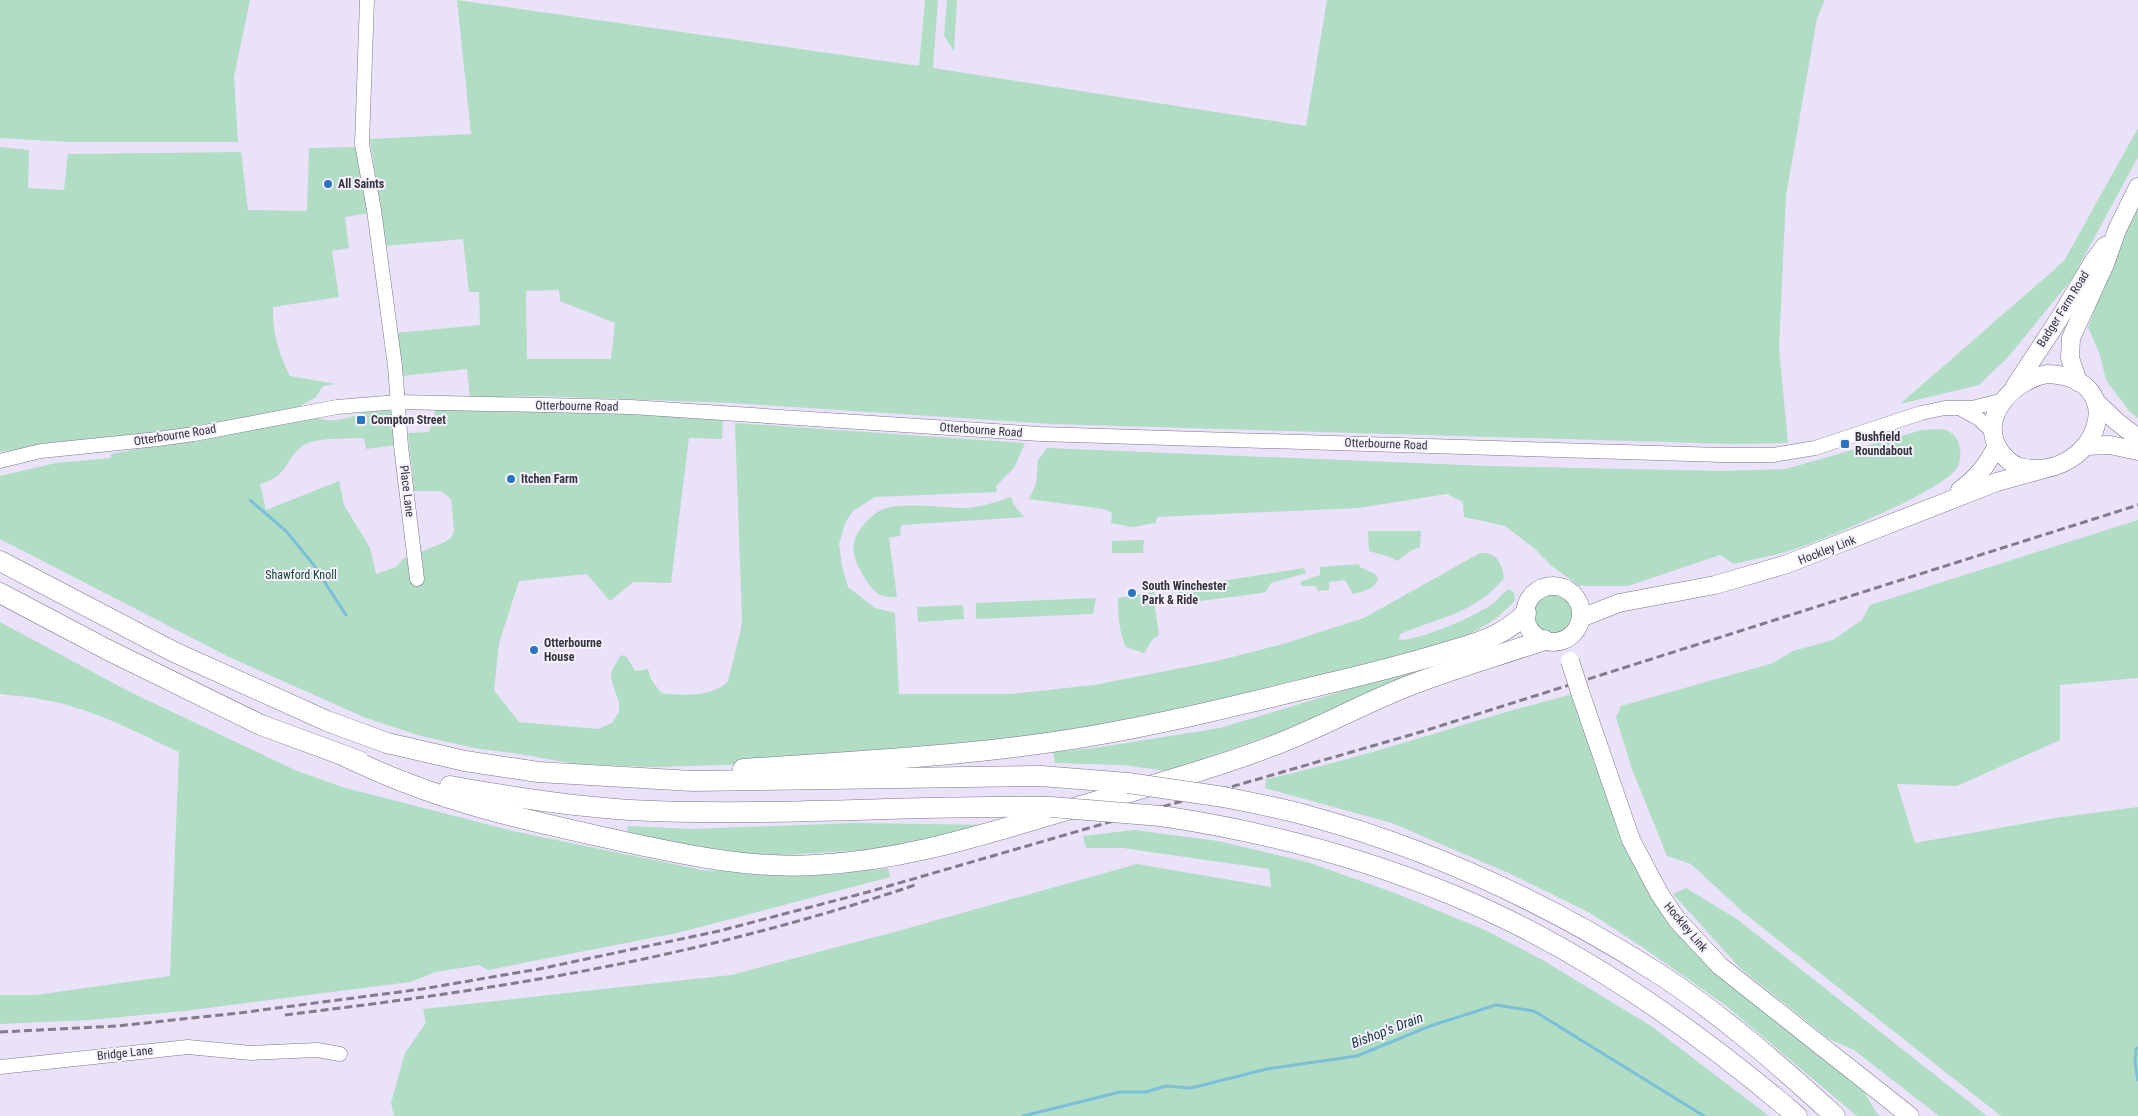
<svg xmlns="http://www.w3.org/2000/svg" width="2138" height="1116" viewBox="0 0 2138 1116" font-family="'Roboto Condensed',sans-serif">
<rect width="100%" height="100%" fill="#e9e2f9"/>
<g fill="#b1ddc5" fill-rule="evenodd">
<polygon points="0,0 250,0 234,77 238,142 70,142 0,138"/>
<path d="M457,0l462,66 6,-66h13l-5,68 373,58 21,-126h498l-8,18 -31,178 -7,153 9,94 -55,1 -681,-20 -319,-21 -197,-7 -66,2 -3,-29 -65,7 -6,-43 84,-8 -1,-33h-10l-6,-53 -78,7 -15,-107 101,-5zM559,290l1,11 55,22 -4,36h-84l-1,-68z"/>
<polygon points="947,0 957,0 954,51 944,36"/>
<polygon points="2138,128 2138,157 2072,279 2008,357 1979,385 1900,404 2064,261"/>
<path d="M0,147l29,3 -1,38 36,2 4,-36 173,-2 7,58 59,1 2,-63 50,-1 11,66 -25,4 4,31 -17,3 7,46 -66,10c-1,24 6,48 17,69l46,8 -13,2 -7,11 -19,11c13,7 26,14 41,12 21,-4 35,-15 57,-8l1,33 -30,4 -2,-11c-16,1 -48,-1 -62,8 -9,6 -12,16 -19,24 -6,8 -14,11 -23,14l6,26 73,-29 5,24 26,43 6,26 20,-7 7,-8 42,-17 6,-4 3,-7 -3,-32 -10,-8h-27l-6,-58 21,-1 7,-24 287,9 -1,22 -33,-1 -18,145 -38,-1 -23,19 -23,-27 -68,7 -20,62 -5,47 25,32 79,7 14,-6 7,-11v-10l-8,-23 1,-9 9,-15 6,2 8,14 13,-2 3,10 10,14c19,3 54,4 67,-12l13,-52 1,-10 -7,-196 290,20 -11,25 -18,18 1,6 -122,5 -22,14 -8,12 -6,21 3,23 6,20 27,21 20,5 4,81h112l83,-9 123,-24 66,-17 81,-26 116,-65c17,-1 22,10 24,25 -26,34 -66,40 -104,56l-1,6c20,1 80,-25 96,-38 5,-5 8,-9 14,-13l5,4 1,7c-16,19 -37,31 -60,40l-221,61 -186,35 -248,25 -75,4 -73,2 -76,-3 -62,-11 -35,-4 -58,-13 -55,-18 -137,-61 -229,-118v-63l56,-13 55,-5v-4l70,-13 -122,4 -59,7z"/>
<polygon points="2138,202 2138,418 2129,411 2106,380 2100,355 2088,327 2131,215"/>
<path d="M1942,429c11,3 17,9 18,21 1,6 0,12 -3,18 -14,23 -145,77 -175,85 -16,4 -32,7 -48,11l-14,-9 -92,31h-49l-27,-20 -17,-17 -30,-23 -41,-9 -1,-15 -16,-8 -89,14 -201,9 -1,6 -24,4 -21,-4 1,-10 -8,-4 -75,-10 7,-15 2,-24 9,-12 441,18 231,5 67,-2 136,-39z"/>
<path d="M1011,497l3,8 10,12 -123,8 -1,11 -11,2 8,59c-17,1 -22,-3 -31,-17 -11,-18 -19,-34 -5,-52 6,-7 12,-14 20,-18 18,-9 64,-2 85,-2 15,-1 30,-6 45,-11z"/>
<polygon points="2138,520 2138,678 2060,685 2060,740 1957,786 1897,784 1915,843 2055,818 2138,807 2138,1116 2001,1116 1744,913 1691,864 1667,856 1632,769 1616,717 1621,706 1773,663 1793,651 1833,640 1862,620 1870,605"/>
<polygon points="1368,531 1421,531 1420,547 1412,550 1397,561 1390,557 1369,551"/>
<polygon points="1144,540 1143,553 1112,553 1112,541"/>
<path d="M1359,564l1,3 15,7 3,5c-4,11 -14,12 -25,15l-8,-14 -16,2v8l-11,1 -2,-5h-14l-2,-4 20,-7v-8z"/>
<polygon points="1304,568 1306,573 1271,583 1266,592 1255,594 1185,603 1180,599 1178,588"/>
<path d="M1154,592l4,9 -3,7 4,27 -6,4 -9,14 -18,-6c-7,-15 -8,-32 -8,-49z"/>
<circle cx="1553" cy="614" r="20"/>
<polygon points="1096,598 1093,614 976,619 976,603"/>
<polygon points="963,605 964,619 918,622 917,607"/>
<path d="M0,622l130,70 165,78 47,17 175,45 186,38 69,4 86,-2 30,-4 2,9 -213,56 -189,37 -9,-5 -43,7 -26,10 -225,29 -96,9 -89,4v-29h36l134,-19 9,-224c-41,-19 -84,-42 -129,-51 -16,-4 -34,-5 -50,-7z"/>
<polygon points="1412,670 1417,677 1280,732 1167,771 1123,765 1055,763 1053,752 1095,748 1220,728"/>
<path d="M1573,694l38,117 26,57 26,42 198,177 15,25 4,4h-23l-132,-111 -83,-58 -52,-34 -77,-38 -121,-52 -127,-35 1,-9c104,-22 204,-59 307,-85z"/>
<polygon points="855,823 993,825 894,848 754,857 680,848 627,832 628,826 692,829"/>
<polygon points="1134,830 1218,841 1307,862 1395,893 1485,930 1541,959 1651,1026 1769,1116 394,1116 391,1103 405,1053 426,1023 423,1009 731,975 898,931 1137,864 1271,887 1269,869 1123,848 1086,848 1083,836"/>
<polygon points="1686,888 1737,919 1987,1116 1939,1116 1854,1050 1829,1039 1740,968 1673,894"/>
</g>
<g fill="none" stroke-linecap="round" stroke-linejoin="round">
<g stroke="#7bbfd9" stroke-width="3">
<polyline points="250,500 286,531 313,564 346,615"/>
<polyline points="2138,1048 2136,1049 2135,1063 2138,1080"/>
<polyline points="1023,1116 1120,1092 1146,1092 1166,1086 1191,1088 1267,1069 1357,1056 1430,1026 1496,1005 1534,1011 1704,1116"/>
</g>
<g stroke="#7d768b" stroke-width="15">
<g id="minor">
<polyline points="367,0 362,144 374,210 395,366 401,446 417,579"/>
<polyline points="1961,409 1979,419 1994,433"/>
<polyline points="0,461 41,451 158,439 194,434 337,407 398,402 631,407 1040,434 1722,455 1773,455 1815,448 1921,413 1945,408 1972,408 2004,400"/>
<polyline points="0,1067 188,1047 251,1053 317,1050 340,1054"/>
</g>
</g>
<g stroke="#7d768b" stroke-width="19">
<g id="major">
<path d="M2047,374c87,3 50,106 -23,94 -9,-1 -16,-7 -22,-14 -27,-35 11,-74 45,-80z"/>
<polyline points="2078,382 2070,358 2071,338 2105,264 2117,230 2138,187"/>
<polyline points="2015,386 2059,319 2093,262 2105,246"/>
<polyline points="2096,402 2116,421 2138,438"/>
<polyline points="2086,446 2110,445 2138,451"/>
<path d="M1960,490c17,-12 27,-25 37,-44"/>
<circle cx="1553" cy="614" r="28"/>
<polyline points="1581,618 1619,603 1715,585 1787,564 1997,482 2044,469"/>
<polyline points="1580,692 1631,840 1659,893 1677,920 1720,966 1910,1116"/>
</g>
</g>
<g stroke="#7d768b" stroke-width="21">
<g id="highway">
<polyline points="0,561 174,652 327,721 387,743 465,761 538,772 693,781 1041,776 1128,783"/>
<polyline points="0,593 106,649 261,725 359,761"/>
<path d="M346,757c20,9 39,18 58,25 68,27 141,42 212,58 66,14 131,29 199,25 82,-4 154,-26 232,-49 77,-23 154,-43 228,-71 42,-16 80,-37 121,-54 48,-20 99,-34 148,-51"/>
<path d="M743,769c114,-8 229,-13 342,-32 84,-14 166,-35 249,-55 37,-9 73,-18 109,-29 31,-9 60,-16 83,-40"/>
<path d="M450,786c60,11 120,20 180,24 140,7 281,-5 421,-3"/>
<path d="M1224,797c28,6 57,11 85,19 122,33 240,88 347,156 64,41 123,93 179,144"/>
<path d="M1161,816c101,15 200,41 294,80 123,51 241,134 342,220"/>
</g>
</g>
<use href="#minor" stroke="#fff" stroke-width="14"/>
<use href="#major" stroke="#fff" stroke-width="18"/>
<use href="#highway" stroke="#fff" stroke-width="20"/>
<g stroke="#807c8a" stroke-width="3" stroke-dasharray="8 4" stroke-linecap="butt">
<path d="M285,1015c72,-9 145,-18 218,-30 139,-22 279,-55 412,-100"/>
<polyline points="0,1032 117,1026 239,1013 422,989 539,969 719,931 868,892 1424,731 2138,505"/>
</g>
<g stroke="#7d768b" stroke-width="19" stroke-linecap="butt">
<polyline id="major-bridge" points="1570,661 1580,692"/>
</g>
<g stroke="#7d768b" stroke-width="21" stroke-linecap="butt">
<g id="highway-bridge">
<polyline points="1128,783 1224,797"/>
<polyline points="1051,807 1161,816"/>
</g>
</g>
<use href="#major-bridge" stroke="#fff" stroke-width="18"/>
<use href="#highway-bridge" stroke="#fff" stroke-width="20"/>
</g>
<g fill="#2b74c4" stroke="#f5f1ff" stroke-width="2">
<circle cx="328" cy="184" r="5"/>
<rect x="356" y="415" width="10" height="10" rx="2.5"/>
<rect x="1840" y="439" width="10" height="10" rx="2.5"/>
<circle cx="511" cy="479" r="5"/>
<circle cx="1132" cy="593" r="5"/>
<circle cx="534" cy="650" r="5"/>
</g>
<g text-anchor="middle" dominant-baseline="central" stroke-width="4" stroke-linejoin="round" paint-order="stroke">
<g font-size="12" font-weight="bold" fill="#36333c" stroke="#f5f1ff" text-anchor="start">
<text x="338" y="184">All Saints</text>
<text x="371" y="420">Compton Street</text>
<text x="1855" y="437">Bushfield<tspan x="1855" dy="14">Roundabout</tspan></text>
<text x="521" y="479">Itchen Farm</text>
<text x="1142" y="586">South Winchester<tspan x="1142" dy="14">Park &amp; Ride</tspan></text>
<text x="544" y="643">Otterbourne<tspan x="544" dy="14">House</tspan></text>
</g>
<g font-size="12" fill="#36333c" stroke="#f5f1ff">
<text transform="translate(2063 309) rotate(-58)">Badger Farm Road</text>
<text transform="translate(577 406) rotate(1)">Otterbourne Road</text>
<text transform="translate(981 430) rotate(4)">Otterbourne Road</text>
<text transform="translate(175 435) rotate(-9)">Otterbourne Road</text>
<text transform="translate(1386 444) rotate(2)">Otterbourne Road</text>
<text transform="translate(407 491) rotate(83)">Place Lane</text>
<text transform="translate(1827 550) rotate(-21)">Hockley Link</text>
<text transform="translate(1686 927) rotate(50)">Hockley Link</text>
<text transform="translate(125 1053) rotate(-6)">Bridge Lane</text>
</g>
<g font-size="12" fill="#174832" stroke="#f5f1ff">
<text x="301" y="575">Shawford Knoll</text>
</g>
<g font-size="14" font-style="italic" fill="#153642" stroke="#f5f1ff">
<text transform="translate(1387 1030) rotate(-21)">Bishop's Drain</text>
</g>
</g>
</svg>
